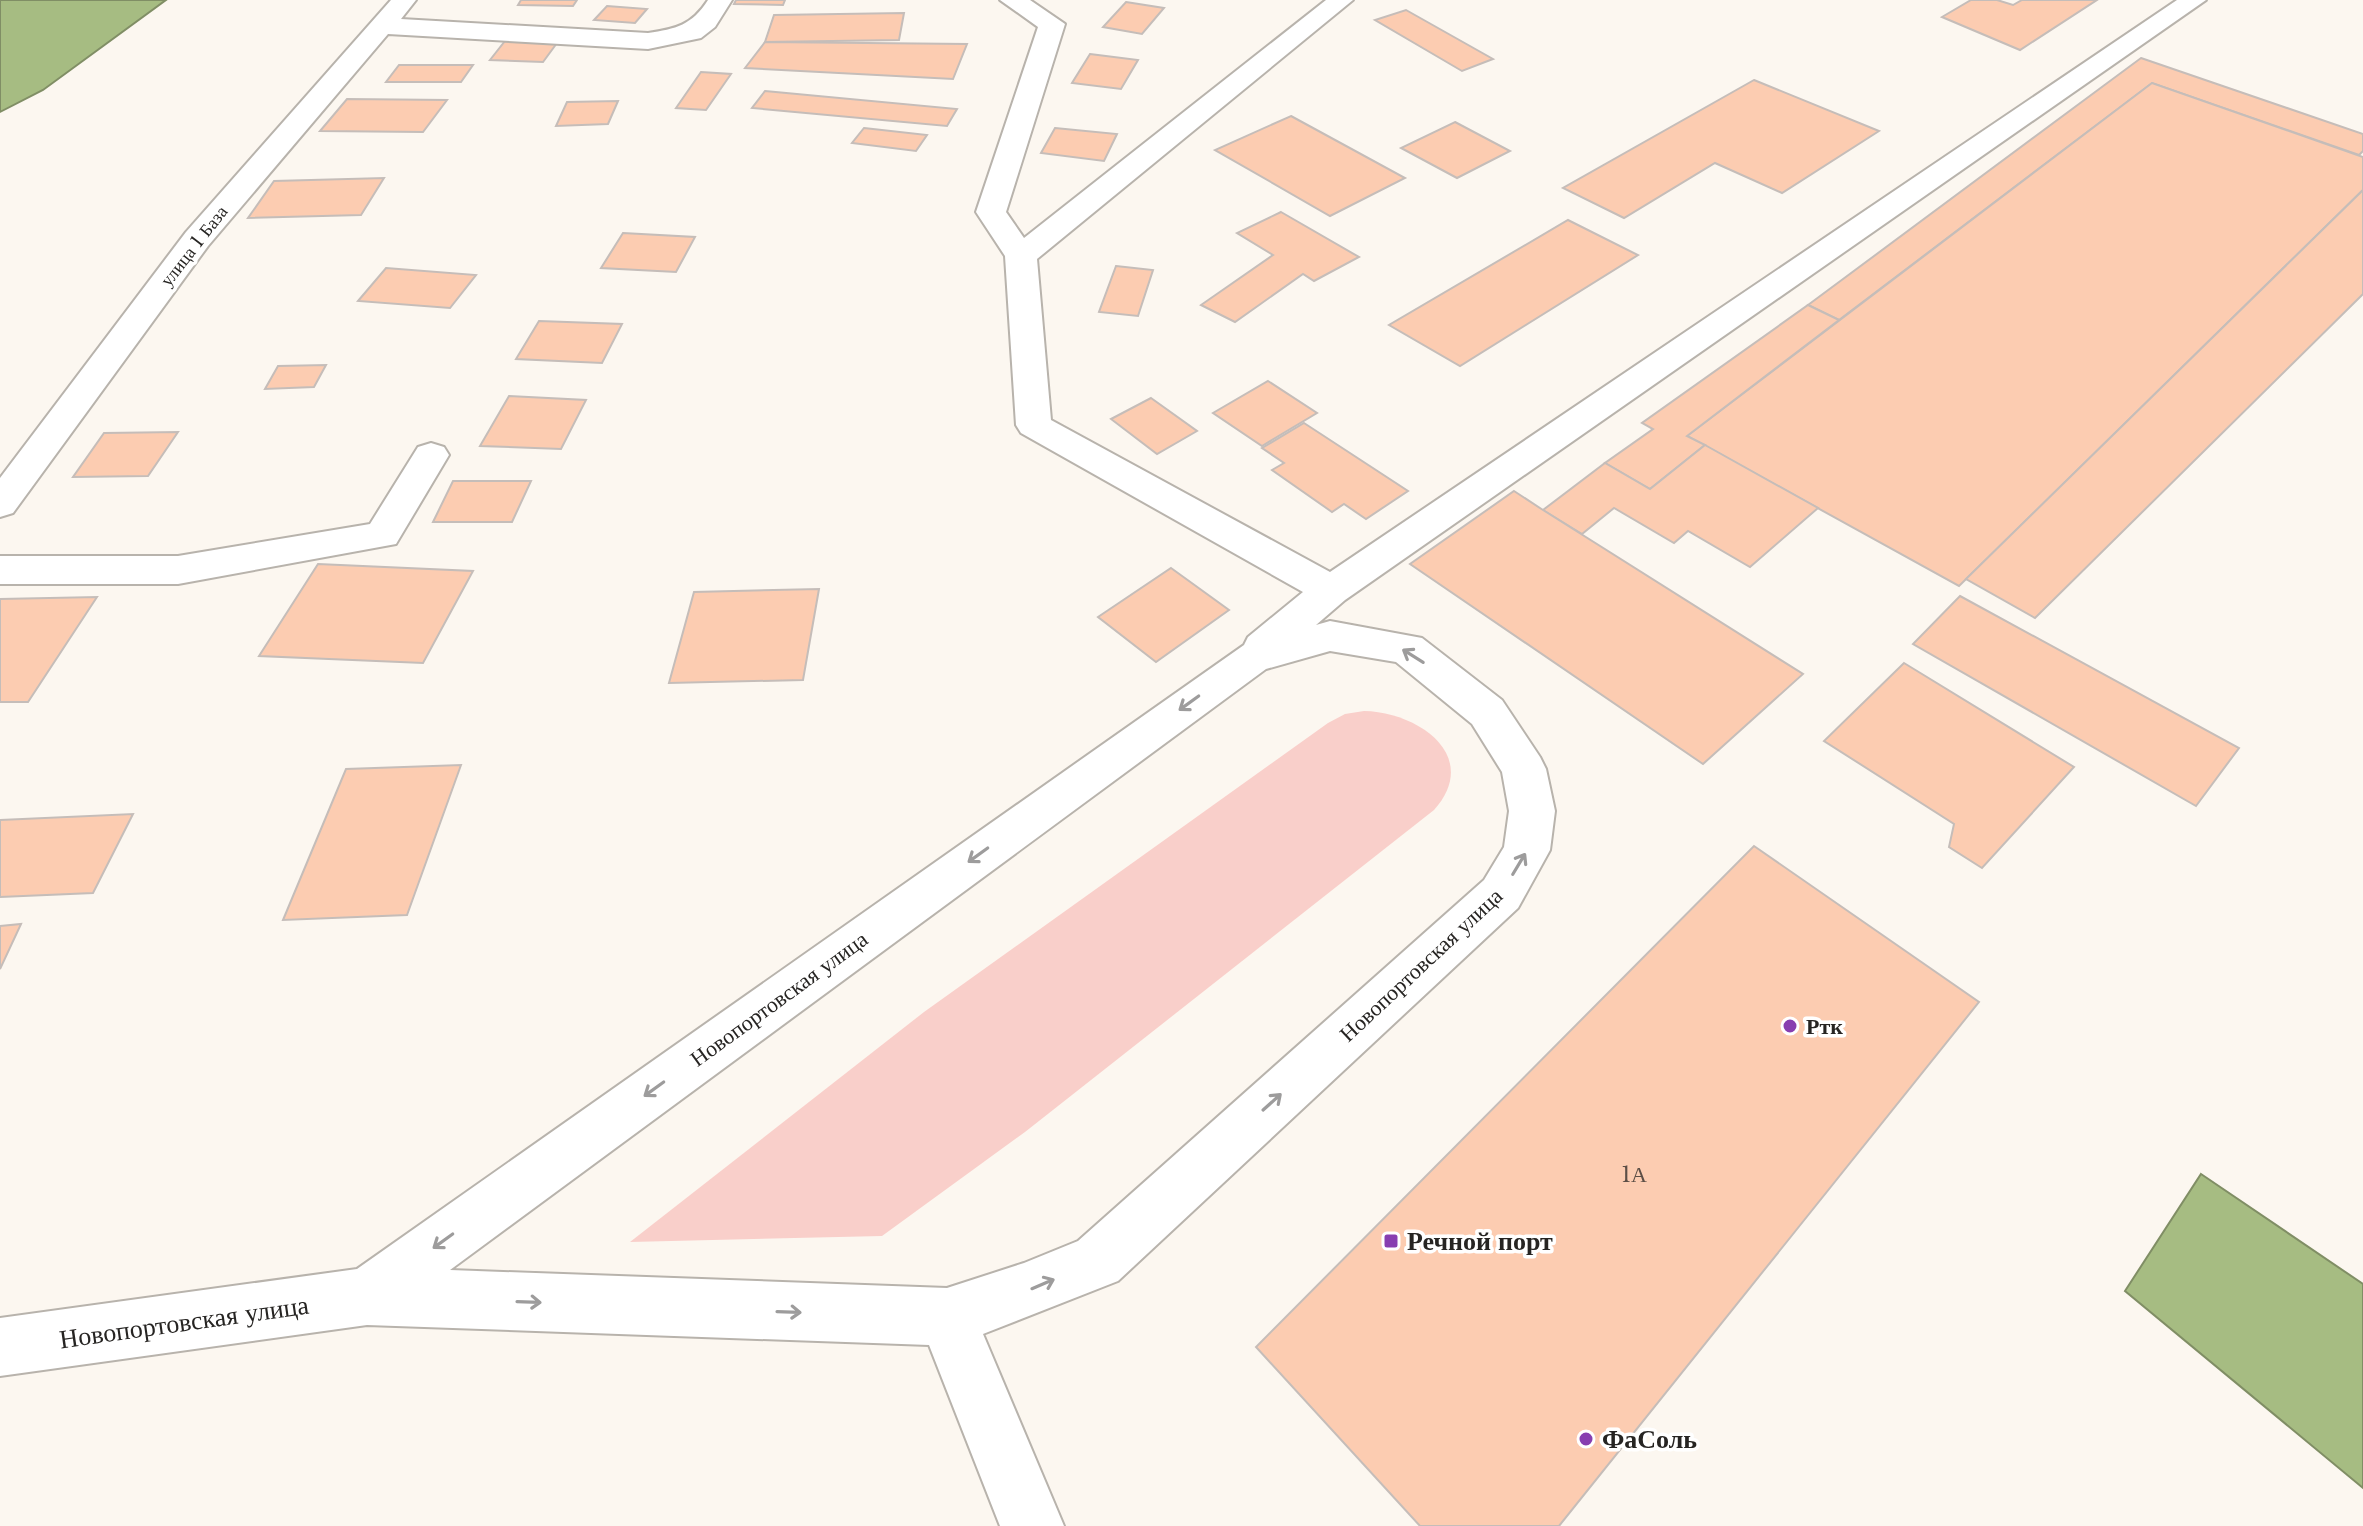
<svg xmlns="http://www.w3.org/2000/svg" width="2363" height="1526" viewBox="0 0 2363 1526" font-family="'Libre Baskerville',serif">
<rect width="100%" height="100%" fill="#fcf7f0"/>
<path fill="#f9cfca" d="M1364,711c54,1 118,45 70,99l-409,322 -143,104 -252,6 294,-230 404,-289 17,-9z"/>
<g fill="#a6bc82" stroke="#808e65" stroke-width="2">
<polygon points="0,0 166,0 43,90 0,112"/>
<polygon points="2201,1174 2363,1284 2363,1488 2125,1291"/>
</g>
<g fill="#fcccb1" stroke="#c5bdb9" stroke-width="2">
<polygon points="521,0 577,0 573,6 518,5"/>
<polygon points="736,0 785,0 783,5 734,4"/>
<polygon points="1971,0 1997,0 2013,5 2022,0 2097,0 2020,50 1942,17"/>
<polygon points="1126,2 1164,8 1142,34 1103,27"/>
<polygon points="607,6 647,9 635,23 594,20"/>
<polygon points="1406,10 1493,59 1462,71 1375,20"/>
<polygon points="904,13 899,40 765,42 774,15"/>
<polygon points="505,41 557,43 543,62 490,60"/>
<polygon points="765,42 967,44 953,79 745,68"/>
<polygon points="1090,54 1138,60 1121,89 1072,83"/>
<polygon points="2141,58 2363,134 2363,151 2359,155 2152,83 1839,320 1808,305"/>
<polygon points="399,65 473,65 461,82 386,82"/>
<polygon points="701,72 731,74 706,110 676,108"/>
<polygon points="1754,80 1879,131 1782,193 1715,163 1624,218 1563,188"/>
<polygon points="2152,83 2363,157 2363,190 1959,586 1687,436"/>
<polygon points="765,91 957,109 947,126 752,108"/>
<polygon points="347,99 447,100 423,132 320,131"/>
<polygon points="618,101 608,124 556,126 567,102"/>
<polygon points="1291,116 1405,178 1330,216 1215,150"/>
<polygon points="1455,122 1510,151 1457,178 1401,148"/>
<polygon points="864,128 927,135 916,151 852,143"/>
<polygon points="1055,128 1117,134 1104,161 1041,153"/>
<polygon points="384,178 361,215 248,218 274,181"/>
<polygon points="2363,190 2363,294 2035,618 1966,579"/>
<polygon points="1281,212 1359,257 1314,281 1303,274 1235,322 1201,305 1273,255 1237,233"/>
<polygon points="1568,220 1638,255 1460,366 1389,325"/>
<polygon points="623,233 695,237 676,272 601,268"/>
<polygon points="1116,266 1153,270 1138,316 1099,312"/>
<polygon points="386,268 476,275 450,308 358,301"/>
<polygon points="1808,305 1839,320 1687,436 1705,445 1650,489 1605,463 1653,429 1642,423"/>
<polygon points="539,321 622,324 602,363 516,359"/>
<polygon points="326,365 314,387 265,389 278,366"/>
<polygon points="1268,381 1317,413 1262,446 1213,413"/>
<polygon points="509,396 586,400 561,449 480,446"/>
<polygon points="1151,398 1197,431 1157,454 1111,419"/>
<polygon points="1304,423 1408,491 1366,519 1344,504 1332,512 1272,470 1284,463 1262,448"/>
<polygon points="178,432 148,476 73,477 104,433"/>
<polygon points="1705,445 1818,508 1750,567 1688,531 1674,543 1614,508 1582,534 1543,510 1605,463 1650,489"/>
<polygon points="453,481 531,481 512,522 433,522"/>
<polygon points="1514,491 1543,510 1803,674 1703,764 1410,564"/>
<polygon points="318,564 473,571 423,663 259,656"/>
<polygon points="1171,568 1229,610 1156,662 1098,617"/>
<polygon points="819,589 803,680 669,683 694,592"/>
<polygon points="1960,596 2239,748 2196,806 1913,644"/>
<polygon points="97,597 28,702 0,702 0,599"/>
<polygon points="1904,663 2074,767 1982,868 1949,847 1954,824 1824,741"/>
<polygon points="461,765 407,915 283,920 346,769"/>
<polygon points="133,814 93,893 0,897 0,820"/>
<polygon points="1754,846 1979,1002 1559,1526 1420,1526 1256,1347"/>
<polygon points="21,924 0,969 0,926"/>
</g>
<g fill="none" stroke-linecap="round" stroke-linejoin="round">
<g stroke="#b8b3ac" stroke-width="4">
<g id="minor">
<path d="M391,0h25l-15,19 247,14c28,-4 44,-8 60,-33h24l-17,27 -14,11 -53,11 -260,-15 -180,212 -195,267 -13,4v-39l186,-246z"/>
<path d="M1000,0h30l35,24 -59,188 18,26 302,-238h27l-316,259 14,161 279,152 847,-572h29l-861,600 -29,25 14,-4 92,17 80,62 38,57 6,12 9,42 -5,39 -32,58 -400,373 -135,53 81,192h-64l-71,-181 -562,-20 -367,51v-58l357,-49 887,-624 4,-8 55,-45 -282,-159 -5,-8 -11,-169 -29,-44 62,-185zM1330,651l66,11 76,62 30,48 7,39 -5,36 -20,33 -406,361 -54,22 -77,25 -497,-18 816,-601z"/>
<polygon points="431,443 444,447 449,455 396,544 178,584 0,584 0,556 178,556 370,524 418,447"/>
</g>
</g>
<use href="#minor" fill="#fff" fill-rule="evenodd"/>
</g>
<defs><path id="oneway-shaft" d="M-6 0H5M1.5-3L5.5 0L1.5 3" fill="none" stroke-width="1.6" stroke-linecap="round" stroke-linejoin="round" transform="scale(2)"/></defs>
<g stroke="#9d9c9c">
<use href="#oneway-shaft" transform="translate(1413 656) rotate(-148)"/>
<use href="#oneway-shaft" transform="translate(1189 703) rotate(144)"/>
<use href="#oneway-shaft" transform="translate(978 855) rotate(144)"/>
<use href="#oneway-shaft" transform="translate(1519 864) rotate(-59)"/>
<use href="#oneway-shaft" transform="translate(654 1089) rotate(144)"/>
<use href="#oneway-shaft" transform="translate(1272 1102) rotate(-42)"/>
<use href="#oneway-shaft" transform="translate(443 1241) rotate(144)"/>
<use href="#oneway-shaft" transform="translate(1043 1284) rotate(-23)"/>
<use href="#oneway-shaft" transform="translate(529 1302) rotate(2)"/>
<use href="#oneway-shaft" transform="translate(789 1312) rotate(2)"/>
</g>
<g fill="#883eb0" stroke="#fff" stroke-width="3">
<circle cx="1790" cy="1026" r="8"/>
<rect x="1383" y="1233" width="16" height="16" rx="4"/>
<circle cx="1586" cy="1439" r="8"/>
</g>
<g text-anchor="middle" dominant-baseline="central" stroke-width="7" stroke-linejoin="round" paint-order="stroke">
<g font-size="18" fill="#262422" stroke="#fff">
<text transform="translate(194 246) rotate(-52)">улица 1 База</text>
</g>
<g font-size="22" fill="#262422" stroke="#fff">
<text transform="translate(1421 965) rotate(-43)">Новопортовская улица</text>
<text transform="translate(779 999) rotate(-36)">Новопортовская улица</text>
</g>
<g font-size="22" font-weight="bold" fill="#262422" stroke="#fff" text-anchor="start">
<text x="1806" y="1026">Ртк</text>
</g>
<g font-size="22" fill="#5c4e46">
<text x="1634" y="1174">1А</text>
</g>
<g font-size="26" font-weight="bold" fill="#262422" stroke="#fff" text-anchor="start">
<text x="1407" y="1241">Речной порт</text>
<text x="1602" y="1439">ФаСоль</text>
</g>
<g font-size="26" fill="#262422" stroke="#fff">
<text transform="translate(184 1322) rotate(-8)">Новопортовская улица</text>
</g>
</g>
</svg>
